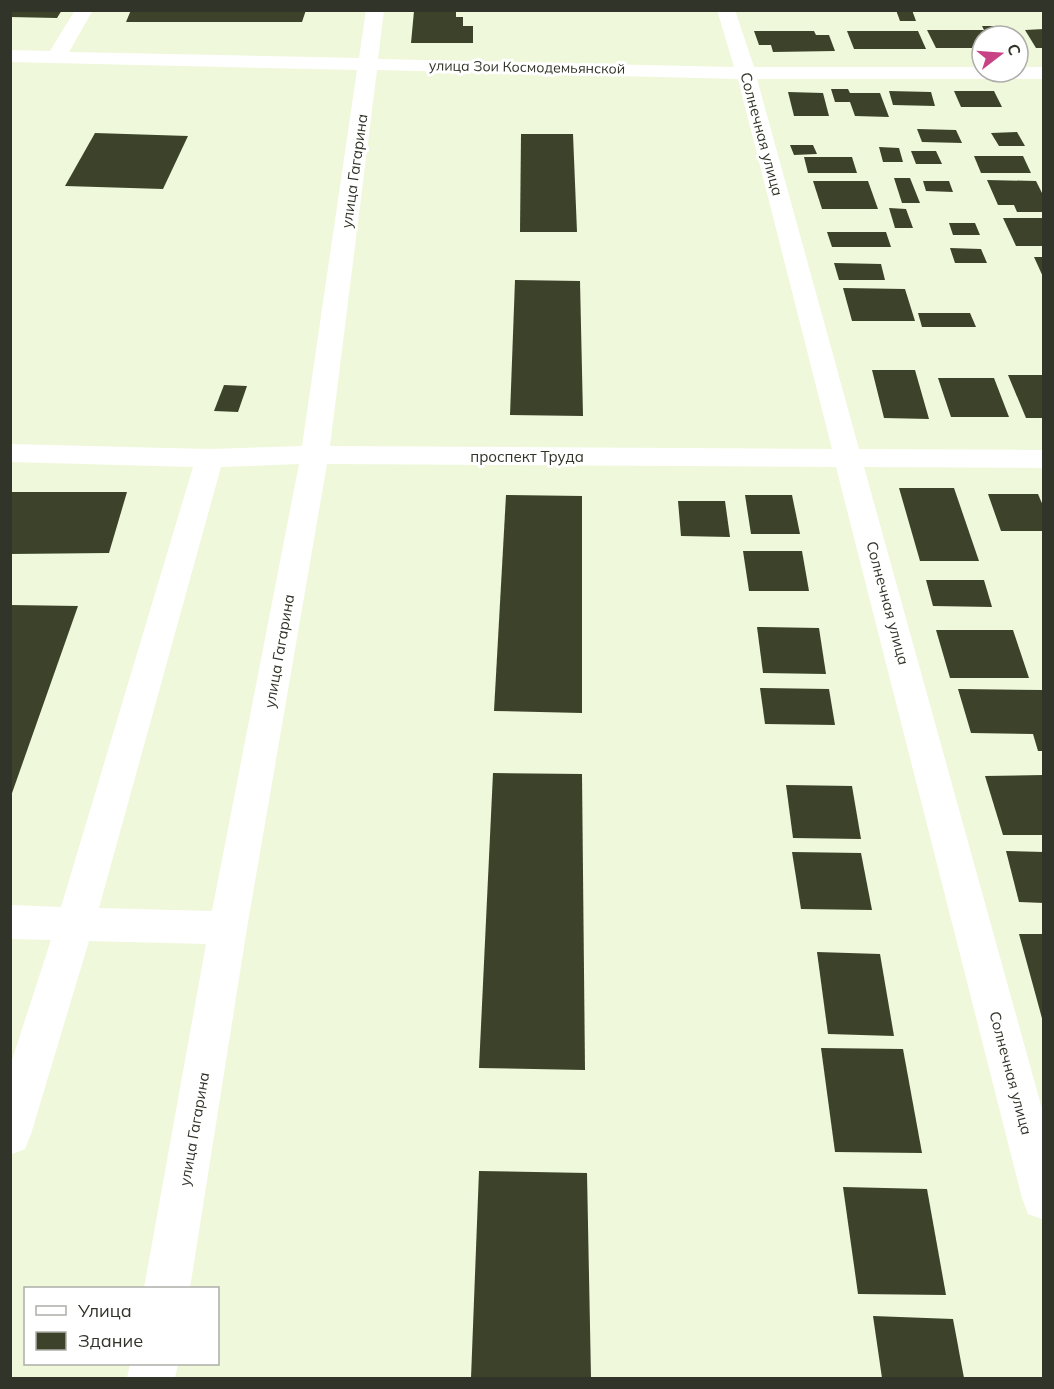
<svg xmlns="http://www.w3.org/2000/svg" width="1054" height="1389" viewBox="0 0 1054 1389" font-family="Mulish,sans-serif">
<rect width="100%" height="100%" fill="#eff8da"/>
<g fill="#3c432a">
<polygon points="10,10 62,10 57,18 10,17"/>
<polygon points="131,10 306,10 302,22 126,22"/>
<polygon points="896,10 912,10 916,21 900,21"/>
<polygon points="414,11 456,11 456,17 463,17 463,26 473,26 473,43 411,43"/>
<polygon points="982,26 996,26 1002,36 982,36 982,48 936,48 927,30 984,30"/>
<polygon points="1044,29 1044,48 1036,48 1025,30"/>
<polygon points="754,31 814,31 816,35 829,35 835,51 773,52 771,45 759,45"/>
<polygon points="847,31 918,31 926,49 854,49"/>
<polygon points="831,89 848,89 850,93 880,93 889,117 855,116 850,102 835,102"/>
<polygon points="889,91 931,92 935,106 893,105"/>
<polygon points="954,91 994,91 1002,107 961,107"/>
<polygon points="788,92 823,93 829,116 794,116"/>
<polygon points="917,129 956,130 962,143 922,142"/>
<polygon points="1017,132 1025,146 999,146 991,133"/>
<polygon points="95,133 188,136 163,189 65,186"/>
<polygon points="521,134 573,134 577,232 520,232"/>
<polygon points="790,145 813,145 817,154 794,155"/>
<polygon points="879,147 899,148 903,162 883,162"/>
<polygon points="911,151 936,151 942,164 916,164"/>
<polygon points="974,156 1023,156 1031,173 981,173"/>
<polygon points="804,157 852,157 857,173 808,173"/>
<polygon points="894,178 910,178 920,203 902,203"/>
<polygon points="987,180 1036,181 1044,197 1044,212 1017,212 1014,205 998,205"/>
<polygon points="813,181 868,181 878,209 822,209"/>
<polygon points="923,181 949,181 953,192 926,191"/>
<polygon points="889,208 906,209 913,228 895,228"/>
<polygon points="1003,218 1044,218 1044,246 1016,246"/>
<polygon points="949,223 975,223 980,235 953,235"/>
<polygon points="827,232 886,232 891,247 832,247"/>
<polygon points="950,248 981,249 987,263 955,263"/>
<polygon points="1034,257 1044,257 1044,279"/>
<polygon points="834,263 881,264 885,280 839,280"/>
<polygon points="515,280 580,281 583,416 510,415"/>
<polygon points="843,288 905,289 915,321 852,321"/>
<polygon points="918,313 970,313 976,327 922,327"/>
<polygon points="872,370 915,370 929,419 884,418"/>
<polygon points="1008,375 1044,375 1044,418 1026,418"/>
<polygon points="938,378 994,378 1009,417 951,417"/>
<polygon points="224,385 247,386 238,412 214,411"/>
<polygon points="899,488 954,488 979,561 920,561"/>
<polygon points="10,492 127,492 109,553 10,554"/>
<polygon points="988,494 1038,494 1044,508 1044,531 1001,531"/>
<polygon points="506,495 582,496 582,713 494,711"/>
<polygon points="745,495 792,495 800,534 751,534"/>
<polygon points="678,501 725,501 730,537 681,536"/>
<polygon points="743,551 802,551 809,591 749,591"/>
<polygon points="926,580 984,580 992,607 933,606"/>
<polygon points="10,605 78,606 11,796 10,796"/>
<polygon points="757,627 819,628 826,674 763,673"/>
<polygon points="936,630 1013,630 1029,678 950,678"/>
<polygon points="760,688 829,689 835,725 765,724"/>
<polygon points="958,689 1044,690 1044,751 1038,751 1033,734 971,733"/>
<polygon points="493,773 582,774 585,1070 479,1068"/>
<polygon points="1044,775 1044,835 1003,835 985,776"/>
<polygon points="786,785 852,786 861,839 793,838"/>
<polygon points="1006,851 1044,852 1044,903 1019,902"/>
<polygon points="792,852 861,853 872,910 801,909"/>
<polygon points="1019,934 1044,934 1044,1022 1043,1022"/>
<polygon points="817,952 880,954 894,1036 828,1034"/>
<polygon points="821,1048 903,1049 922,1153 835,1152"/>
<polygon points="479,1171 587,1173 591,1378 471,1378"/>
<polygon points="843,1187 927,1189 946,1295 858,1294"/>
<polygon points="873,1316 953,1319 964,1378 882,1378"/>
</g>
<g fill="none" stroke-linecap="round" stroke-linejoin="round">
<g fill="#fff" fill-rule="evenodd">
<path d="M75,10h18l-24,42 290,6 7,-48h18l-6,49 356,8 -17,-57h18l19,57h228v5h36v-5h26v12h-287l102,370 185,1v18l-180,-1 180,649v104l-16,-6 -6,-16 -186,-731 -509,-3 -80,464 -57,360h-46l62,-344 -117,-3 -58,193 -6,15 -15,6v-89l41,-126 -41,-1v-34l51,2 132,-440 -183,-5v-18l199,5 93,-3 55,-376 -347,-8v-12l40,1zM377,70l361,9 94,370 -502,-3zM299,464l-87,447 -113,-3 122,-441z"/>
<polygon points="130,1364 178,1364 175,1378 127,1378"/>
</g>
</g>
<g text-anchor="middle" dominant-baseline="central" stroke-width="6" stroke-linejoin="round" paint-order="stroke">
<g font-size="14" fill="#313428" stroke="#fff">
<text transform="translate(527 67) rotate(1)">улица Зои Космодемьянской</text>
</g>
<g font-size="15" fill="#313428" stroke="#fff">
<text transform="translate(762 134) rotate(75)">Солнечная улица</text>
<text transform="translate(354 171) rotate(-82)">улица Гагарина</text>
<text x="527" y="456">проспект Труда</text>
<text transform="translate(888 603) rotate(75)">Солнечная улица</text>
<text transform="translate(279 651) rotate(-80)">улица Гагарина</text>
<text transform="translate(1011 1073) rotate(75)">Солнечная улица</text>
<text transform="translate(194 1129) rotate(-80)">улица Гагарина</text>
</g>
</g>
<rect width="1054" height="1389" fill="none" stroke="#313428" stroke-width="24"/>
<rect x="24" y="1287" width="195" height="78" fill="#ffffff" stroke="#adaea9" stroke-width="1.5"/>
<rect x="36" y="1306" width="30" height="9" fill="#ffffff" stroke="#adaea9" stroke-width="1.5"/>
<text x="78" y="1317" font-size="18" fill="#313428">Улица</text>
<rect x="36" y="1332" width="30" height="18" fill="#3c432a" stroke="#adaea9" stroke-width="1.5"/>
<text x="78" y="1347" font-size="18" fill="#313428">Здание</text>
<g transform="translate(1000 54) rotate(73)"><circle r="28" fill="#ffffff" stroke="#adaea9" stroke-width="1.5"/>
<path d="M0-4.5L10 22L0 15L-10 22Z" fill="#c84385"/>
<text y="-9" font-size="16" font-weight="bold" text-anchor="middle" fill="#313428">С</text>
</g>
</svg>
